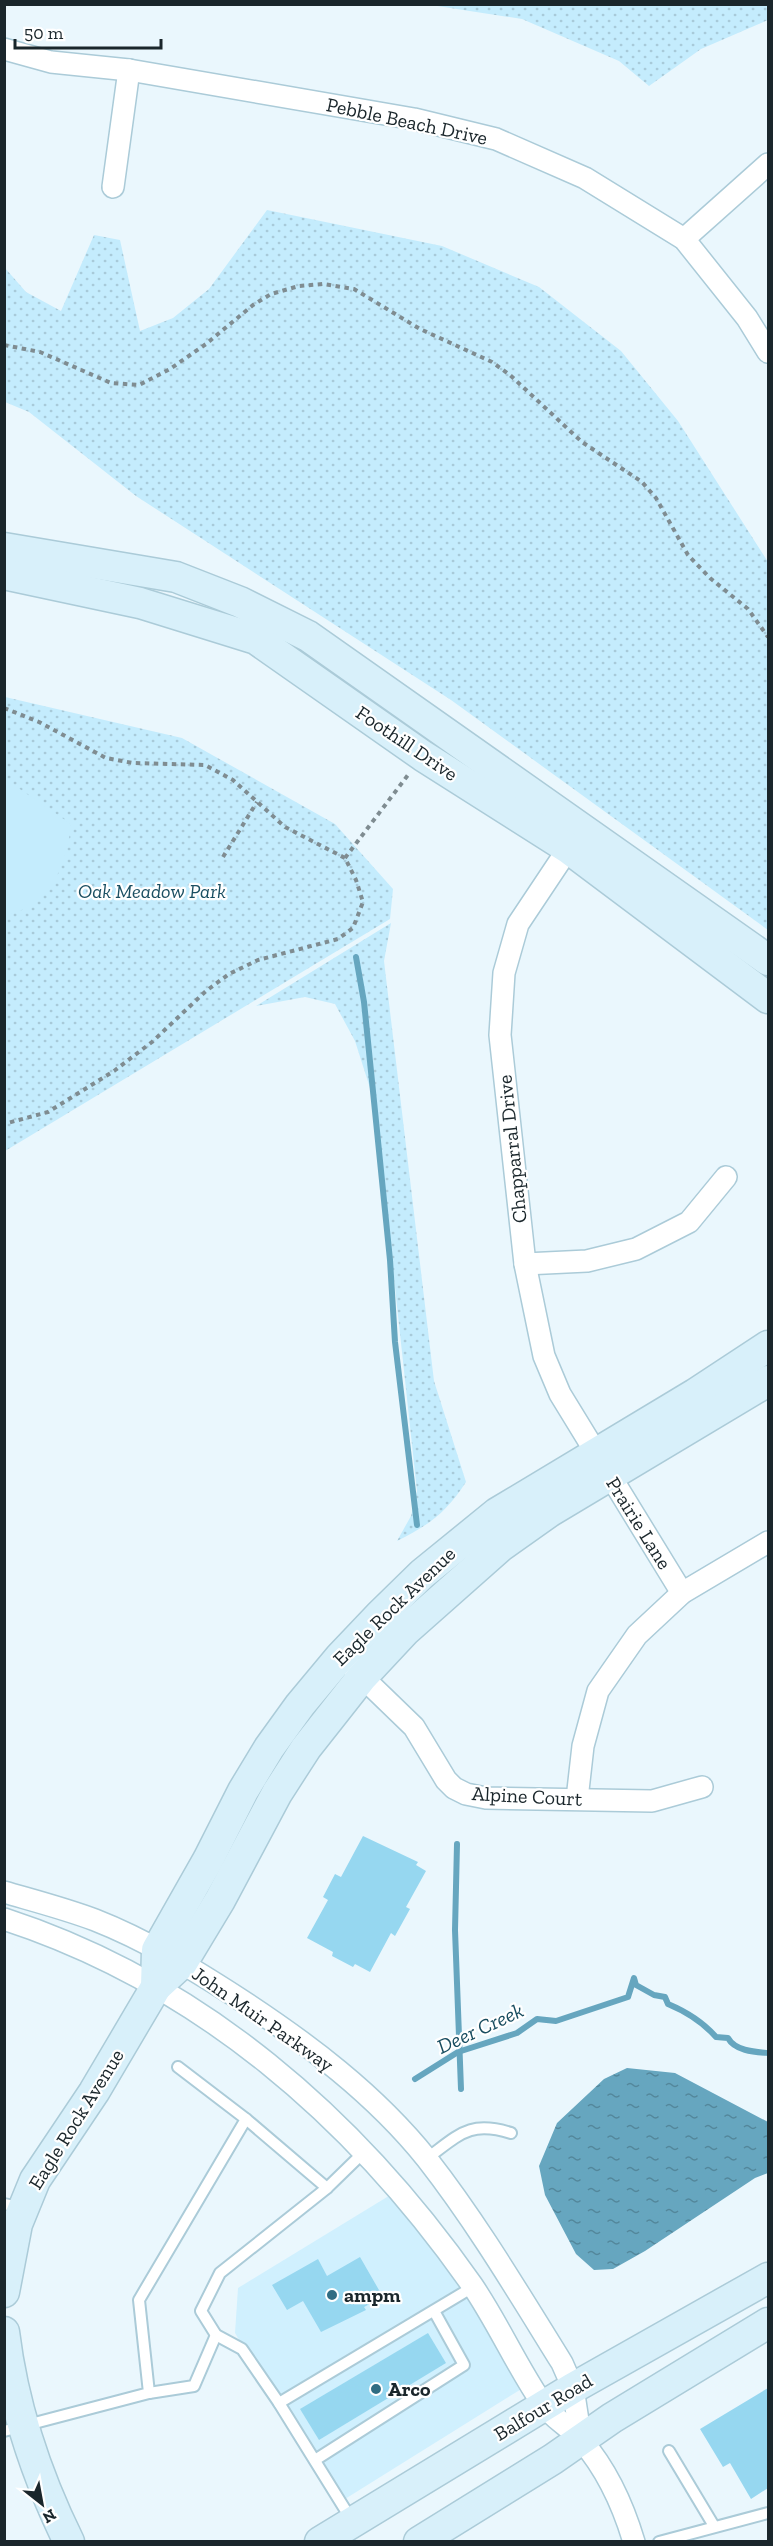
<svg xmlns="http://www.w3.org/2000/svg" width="773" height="2546" viewBox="0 0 773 2546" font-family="'Zilla Slab',serif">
<defs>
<pattern id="grass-dots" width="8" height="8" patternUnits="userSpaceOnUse" patternTransform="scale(1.5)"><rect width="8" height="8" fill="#c4ecfd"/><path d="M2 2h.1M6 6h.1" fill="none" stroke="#a8cad9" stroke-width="1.8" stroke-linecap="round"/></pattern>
<pattern id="water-ripples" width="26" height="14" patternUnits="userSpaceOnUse" patternTransform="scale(1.5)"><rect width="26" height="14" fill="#66a6bf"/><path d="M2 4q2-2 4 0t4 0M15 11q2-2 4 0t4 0" fill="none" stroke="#53879b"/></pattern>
</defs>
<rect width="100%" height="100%" fill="#eaf7fd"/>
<polygon fill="#d0f0fe" points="392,2194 457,2281 523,2388 337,2504 235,2333 238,2288"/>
<g fill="url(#grass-dots)">
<polygon points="768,4 768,20 701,49 649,86 619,61 522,19 431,5"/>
<polygon points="267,210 442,246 539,287 621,351 678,421 768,562 768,930 451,700 136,496 29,412 5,402 5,268 26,292 61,311 94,235 120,240 140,331 173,318 209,289"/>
<polygon points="5,697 182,738 335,824 393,889 390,919 5,1151"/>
<path d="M391,923l-7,38 50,420 32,101c-20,31 -37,43 -69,59l14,-25 6,-25 -28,-259 -19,-144 -15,-47 -20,-37 -30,-7 -49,9z"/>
</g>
<path fill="#c4ecfd" d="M5,779l66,45c-4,41 -21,83 -66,91z"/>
<polygon fill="url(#water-ripples)" points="627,2068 675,2073 768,2122 768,2173 755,2178 645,2251 613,2269 594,2270 576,2254 545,2195 539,2166 557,2123 604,2079"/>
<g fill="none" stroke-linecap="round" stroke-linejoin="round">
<g stroke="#66a6bf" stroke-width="6">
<polyline points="356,957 364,1002 390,1260 395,1342 417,1525"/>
<polyline points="457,1844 455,1930 461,2089"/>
<path d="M415,2079l43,-27 59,-19 20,-14 19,2 72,-24 6,-19 2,7 18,10 11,2 3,7c19,8 34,17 48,33l12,1c7,13 27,14 40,15"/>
</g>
</g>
<g fill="#96d7f0">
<polygon points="363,1836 418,1862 416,1865 426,1871 406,1907 410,1909 395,1936 391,1933 370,1972 355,1964 353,1967 332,1956 333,1952 307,1938 328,1900 323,1897 335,1874 341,1877"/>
<polygon points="360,2257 383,2297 364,2307 366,2310 321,2332 303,2301 287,2310 272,2285 318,2259 327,2276"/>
<polygon points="428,2333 446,2363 319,2440 300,2409"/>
<polygon points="768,2388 768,2488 751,2499 730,2463 723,2467 700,2429"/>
</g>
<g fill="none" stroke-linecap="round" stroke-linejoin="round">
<g stroke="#abcbd8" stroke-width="14">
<g id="lane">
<polyline points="246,2119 327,2188 220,2273 201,2311 216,2335 242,2349 279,2403 351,2519"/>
<path d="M426,2159c33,-24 43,-39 85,-26"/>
<polyline points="327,2188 365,2151"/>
<polyline points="4,2204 23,2208"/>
<polyline points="149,2393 194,2386 216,2335"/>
<polyline points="279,2403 473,2287"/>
<polyline points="4,2431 149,2393 139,2300 246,2119 178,2067"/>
<polyline points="669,2451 714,2526"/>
<polyline points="315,2460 464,2365 434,2311"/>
<polyline points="659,2542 768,2513"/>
</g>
</g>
<g stroke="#abcbd8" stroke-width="24">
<g id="street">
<polyline points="4,49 51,62 129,70 414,119 496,139 585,178 684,239 747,318 768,352"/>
<polyline points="113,187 129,70"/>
<polyline points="684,239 768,164"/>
<polyline points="576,837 518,924 504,973 500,1035 525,1264 544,1356 560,1394 682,1593"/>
<polyline points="525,1264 587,1261 636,1249 689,1222 726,1177"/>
<polyline points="353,1668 414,1727 446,1780 454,1788 466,1794 486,1798 652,1801 702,1787"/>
<polyline points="577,1799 583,1746 598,1691 637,1635 682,1593 768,1542"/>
<path d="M4,1892c31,9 62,17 91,28 51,20 98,49 143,78 69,45 137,96 189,161 50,64 92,135 135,204l11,25 8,52"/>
<path d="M4,1919c196,64 351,199 468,366 26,38 44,80 70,118 10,15 28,24 40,38 25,29 41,64 52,101"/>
</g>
</g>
<g stroke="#abcbd8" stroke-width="33">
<g id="secondary">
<polyline points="4,548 176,577 240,602 308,636 768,960"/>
<polyline points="4,574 140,603 256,639 423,756 568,848 768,998"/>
<polyline points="156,1987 157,1950 208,1860 243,1791 269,1748 300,1705 340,1657 379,1616 422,1574 497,1513 695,1394 768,1346"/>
<polyline points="4,2292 17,2224 35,2180 94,2092 156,1987 182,1963 220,1900 277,1793 306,1748 362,1677 405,1631 501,1546 549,1512 768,1381"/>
<path d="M4,2332c9,74 32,143 65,210"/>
<polyline points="320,2542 573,2388 768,2278"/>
<polyline points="419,2542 553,2459 612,2418 768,2323"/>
</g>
</g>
<g stroke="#7f8c91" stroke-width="4" stroke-dasharray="4.5 4.5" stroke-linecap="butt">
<polyline points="4,345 40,352 111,383 139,385 170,369 206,344 253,305 271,294 299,286 323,284 354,289 420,329 492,362 510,375 582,442 642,482 656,498 688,555 710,578 748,609 768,637"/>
<polyline points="4,708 39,722 106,758 133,763 205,765 233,780 285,827 345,858 356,880 363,902 353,928 338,939 258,960 229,974 206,991 152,1042 114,1071 48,1112 4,1124"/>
<polyline points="223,857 257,802"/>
<polyline points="345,858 408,775"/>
</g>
<use href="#lane" stroke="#fff" stroke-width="10"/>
<use href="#street" stroke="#fff" stroke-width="21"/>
<use href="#secondary" stroke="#d8f0fa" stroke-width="30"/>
</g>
<g fill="#306d83" stroke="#fff" stroke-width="2">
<circle cx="332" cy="2295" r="6"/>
<circle cx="376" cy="2389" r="6"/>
</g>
<g text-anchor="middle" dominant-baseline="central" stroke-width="4.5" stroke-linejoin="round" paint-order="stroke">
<g font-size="20" fill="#1a262b" stroke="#fff">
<text transform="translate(407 121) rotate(12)">Pebble Beach Drive</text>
<text transform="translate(407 743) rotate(34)">Foothill Drive</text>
<text transform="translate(512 1149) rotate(-96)">Chapparral Drive</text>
<text transform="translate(639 1523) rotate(58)">Prairie Lane</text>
<text transform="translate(394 1606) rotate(-44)">Eagle Rock Avenue</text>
<text transform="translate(527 1796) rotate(3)">Alpine Court</text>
<text transform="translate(263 2019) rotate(35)">John Muir Parkway</text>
<text transform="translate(76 2119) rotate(-58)">Eagle Rock Avenue</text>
<text transform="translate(543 2407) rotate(-31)">Balfour Road</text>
</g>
<g font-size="20" font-style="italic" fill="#1a4f62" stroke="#fff">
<text x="152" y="891">Oak Meadow Park</text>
</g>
<g font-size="20" font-weight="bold" fill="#1a262b" stroke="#fff" text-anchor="start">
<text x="344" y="2295">ampm</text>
<text x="388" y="2389">Arco</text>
</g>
<g font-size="21" font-style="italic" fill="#174c5f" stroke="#fff">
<text transform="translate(480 2028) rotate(-25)">Deer Creek</text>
</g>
</g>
<rect width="773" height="2546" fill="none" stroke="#1a262b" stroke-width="12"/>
<g transform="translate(42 2504) rotate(149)" stroke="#ffffff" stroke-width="4.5" paint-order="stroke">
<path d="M0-4.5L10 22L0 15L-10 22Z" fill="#1a262b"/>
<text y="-9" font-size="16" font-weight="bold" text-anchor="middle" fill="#1a262b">N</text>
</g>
<path d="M15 39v9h146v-9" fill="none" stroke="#1a262b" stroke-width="3"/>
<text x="24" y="39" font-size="18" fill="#1a262b" stroke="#ffffff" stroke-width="4.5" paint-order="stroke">50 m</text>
</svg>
